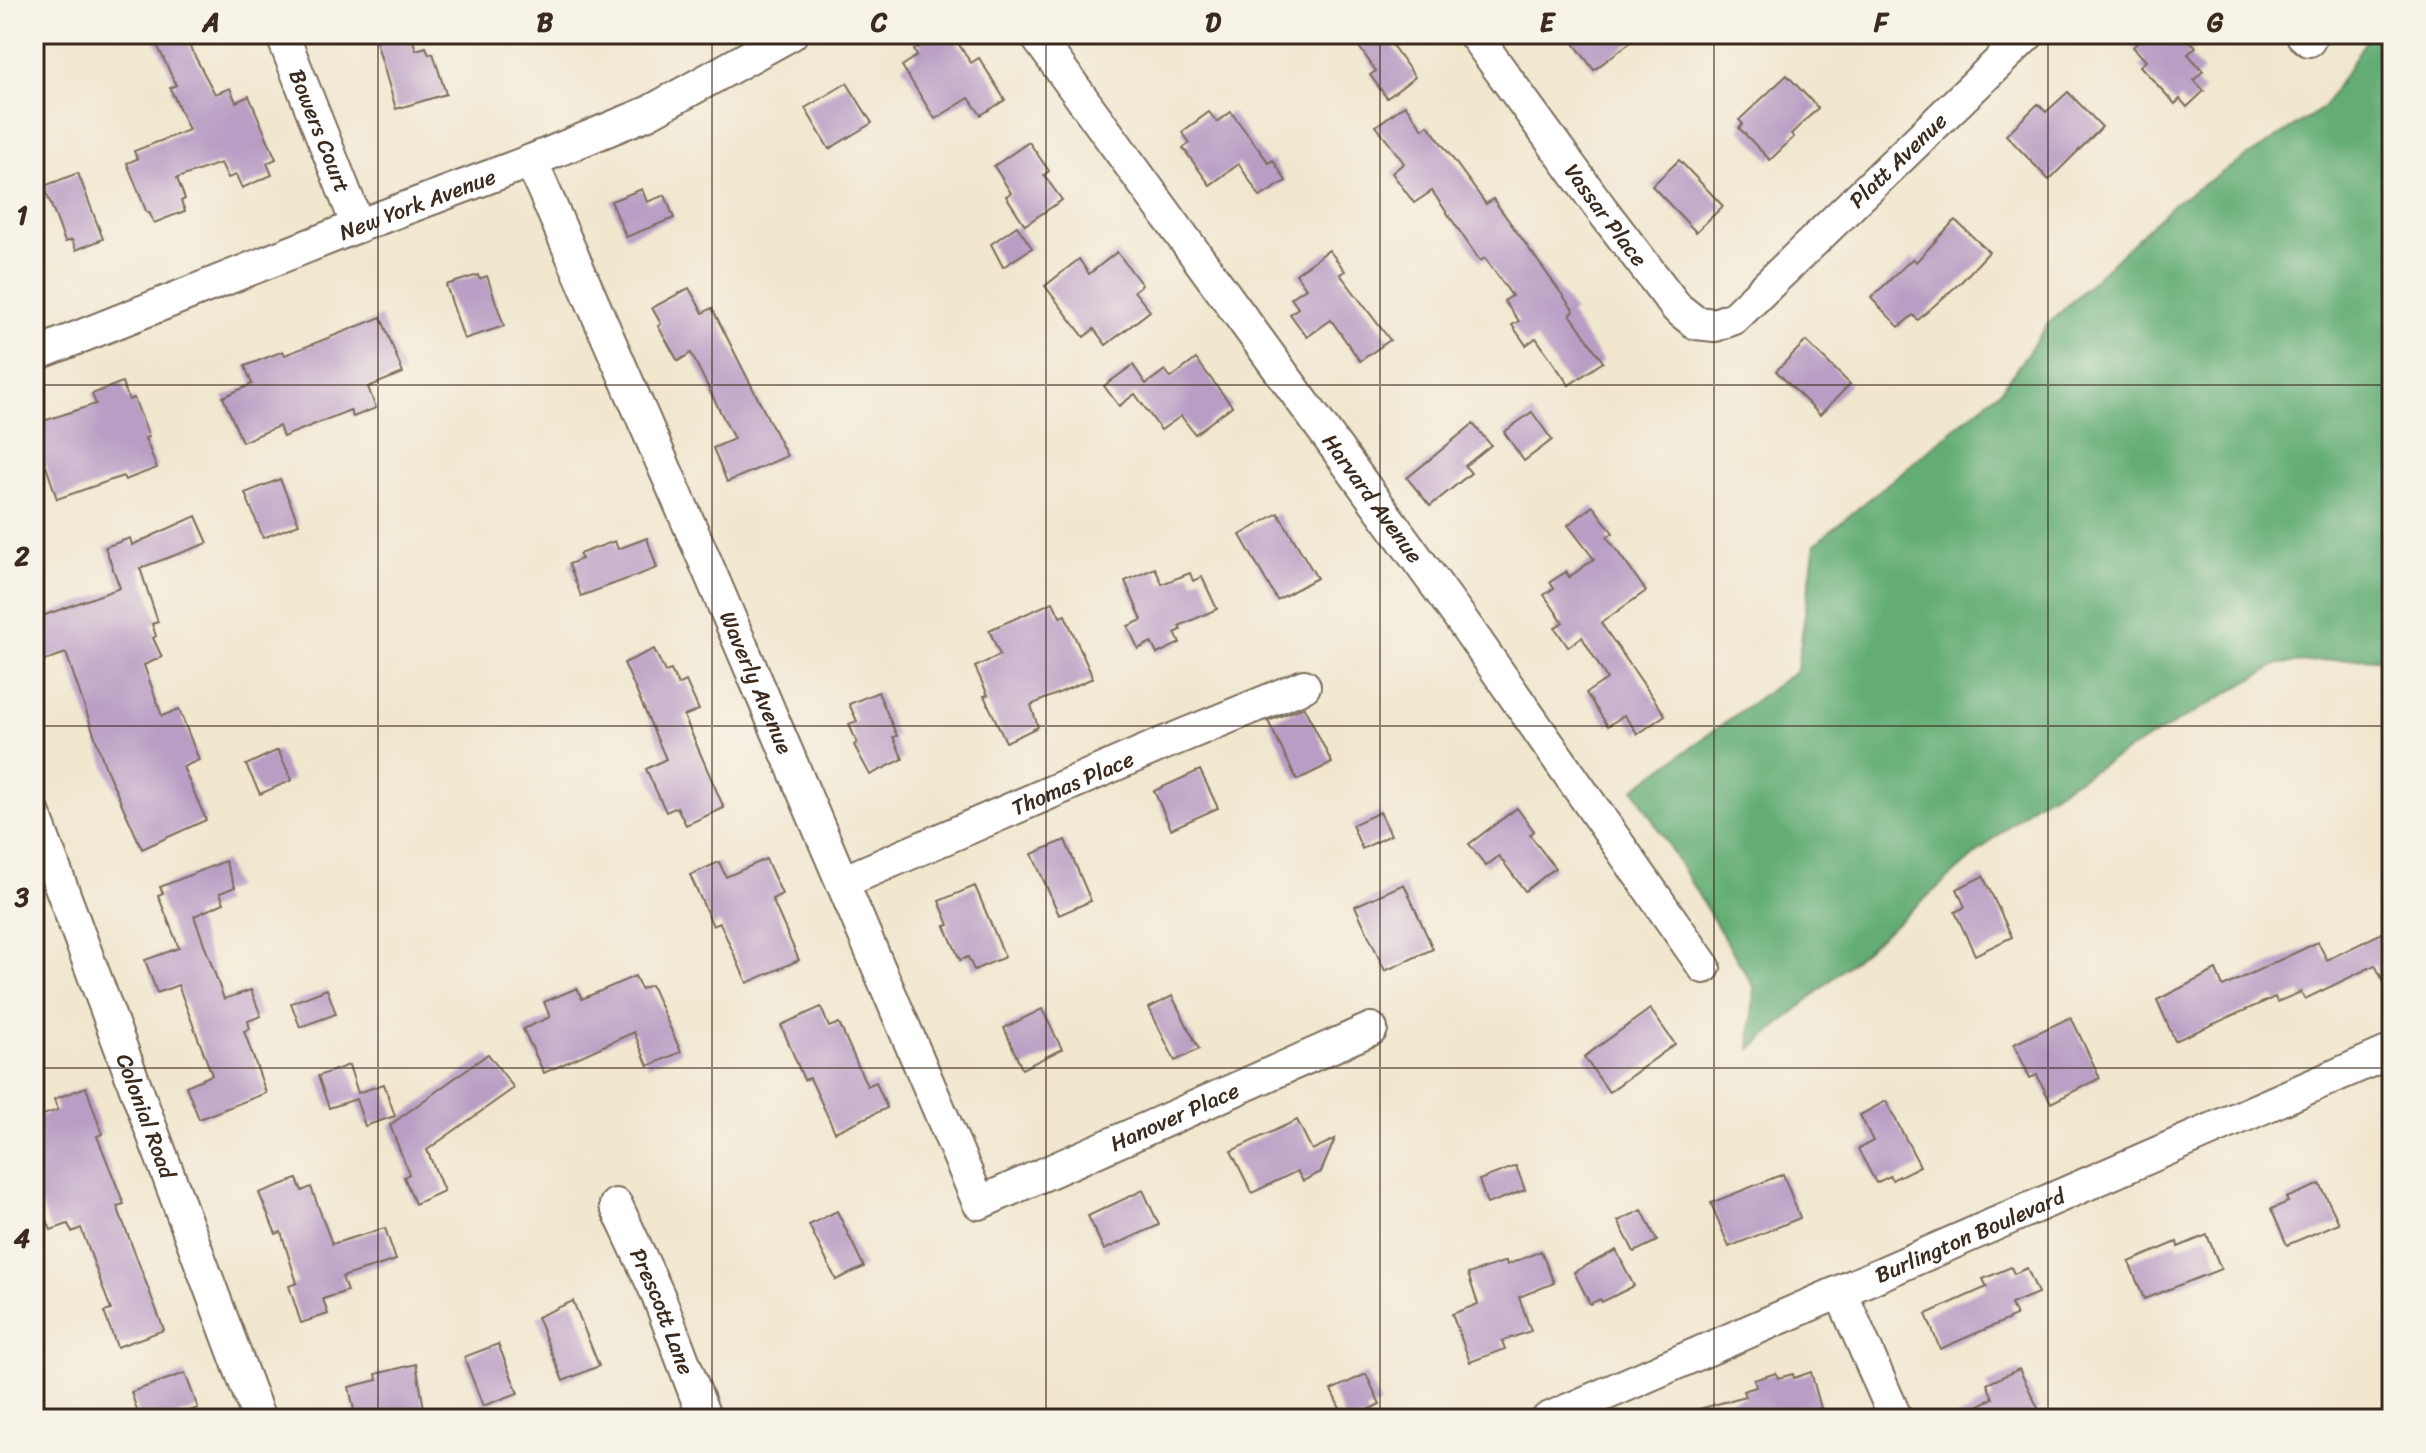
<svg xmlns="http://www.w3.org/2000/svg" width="2426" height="1453" viewBox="0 0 2426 1453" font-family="Sriracha,sans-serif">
<rect width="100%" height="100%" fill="#f7f3e8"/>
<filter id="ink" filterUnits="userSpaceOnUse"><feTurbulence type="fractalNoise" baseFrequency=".0125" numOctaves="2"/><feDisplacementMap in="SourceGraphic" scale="16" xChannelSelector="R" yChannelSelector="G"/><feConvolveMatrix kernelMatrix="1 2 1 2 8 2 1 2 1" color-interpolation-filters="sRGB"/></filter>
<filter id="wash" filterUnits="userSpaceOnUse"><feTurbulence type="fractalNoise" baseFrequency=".006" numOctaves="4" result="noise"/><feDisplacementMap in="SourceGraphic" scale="32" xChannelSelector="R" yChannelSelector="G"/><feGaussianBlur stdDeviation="1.8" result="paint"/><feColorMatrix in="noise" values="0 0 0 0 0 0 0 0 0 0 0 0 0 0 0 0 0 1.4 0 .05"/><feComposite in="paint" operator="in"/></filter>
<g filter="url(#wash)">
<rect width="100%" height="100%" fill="#f1e7cf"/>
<polygon fill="#63ad75" stroke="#4f6c4a" stroke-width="2" points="2370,34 2392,34 2392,660 2362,658 2279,664 2033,805 1750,1050 1754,987 1634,789 1797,670 1815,544 2002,389 2047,325 2173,204 2323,108"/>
<g id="blocks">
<g fill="#b99dc4">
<polygon points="152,34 183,34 215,94 230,88 236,102 249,96 276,159 267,163 272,175 242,188 236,175 228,178 221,163 177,178 185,199 181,201 185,211 154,223 149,212 147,213 127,163 137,159 134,151 189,130 170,88 176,85"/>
<polygon points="374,34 411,34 416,50 426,47 429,54 433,53 446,94 396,109"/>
<polygon points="913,34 952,34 971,63 979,58 1005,100 981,115 969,98 935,119 902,66 917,56 914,50 921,46"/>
<polygon points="1350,34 1384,34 1415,77 1387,98 1370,75 1376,71"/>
<polygon points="1567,34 1641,34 1594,70"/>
<polygon points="2147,34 2184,34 2196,47 2188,54 2203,71 2194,80 2204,91 2187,107 2180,99 2175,104 2140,66 2146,61 2133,47"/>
<polygon points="1787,75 1818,108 1791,134 1794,137 1770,160 1739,128 1743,124 1739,120"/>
<polygon points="847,83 872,123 829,149 805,108"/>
<polygon points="2068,92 2102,127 2049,180 2006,135 2038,104 2046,112"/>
<polygon points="1405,105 1423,129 1428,125 1486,204 1493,199 1574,311 1570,314 1603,362 1569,385 1536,338 1526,345 1512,325 1519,321 1504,301 1512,296 1485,258 1480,261 1432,191 1414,203 1392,173 1404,163 1376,126"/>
<polygon points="1209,112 1217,122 1231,112 1269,163 1273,160 1286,181 1260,197 1239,164 1210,185 1183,148 1190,143 1182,132"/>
<polygon points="1029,142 1049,171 1044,175 1062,200 1025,225 1006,196 1011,193 994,166"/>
<polygon points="1679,160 1723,206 1696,232 1652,186"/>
<polygon points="78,173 103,239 76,250 72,240 65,242 44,186"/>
<polygon points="642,189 647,202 665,195 674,218 626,237 611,201"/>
<polygon points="1955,220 1989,252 1962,281 1918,320 1913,315 1899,327 1871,298 1913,258 1916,262"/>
<polygon points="1017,226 1032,248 1003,267 991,244"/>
<polygon points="1329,250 1345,271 1340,274 1390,340 1360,361 1331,320 1307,337 1290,314 1298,308 1291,298 1306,288 1296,274"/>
<polygon points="1117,252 1142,285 1134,291 1150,311 1106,345 1094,329 1084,337 1045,286 1079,259 1089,274"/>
<polygon points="478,275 479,279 487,276 504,326 464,339 446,285"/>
<polygon points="689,288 703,313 712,308 787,456 727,482 713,448 734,439 691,353 678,361 658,326 661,324 652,308"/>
<polygon points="381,317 403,373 368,387 376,408 353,417 350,410 283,437 279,426 242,442 223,397 252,384 245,366 283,351 285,355"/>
<polygon points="1806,341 1850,384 1820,415 1776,371"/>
<polygon points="1196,359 1232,406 1195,434 1181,416 1161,430 1135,394 1119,406 1104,386 1133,365 1146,384 1165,370 1171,378"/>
<polygon points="122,382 129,400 134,398 149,437 145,438 157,468 125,480 123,476 57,499 46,466 41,467 34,446 34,424 96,404 92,394"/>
<polygon points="1532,412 1552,440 1524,461 1504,432"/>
<polygon points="1473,424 1491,445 1465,466 1471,473 1430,506 1407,478"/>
<polygon points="280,479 299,524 263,538 245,493"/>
<polygon points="1593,506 1613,533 1607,537 1646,591 1601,623 1665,715 1638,734 1624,715 1608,726 1586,693 1607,679 1582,637 1568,647 1555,628 1563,622 1544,595 1554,588 1550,582 1566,572 1569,577 1594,559 1568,525"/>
<polygon points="1278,513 1317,578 1277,600 1240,535"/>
<polygon points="196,516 208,543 140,568 158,622 152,624 156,636 153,638 162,657 144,665 162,716 179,709 199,760 183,767 206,820 142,849 106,769 66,653 34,664 34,619 120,588 105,547 130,538 132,545"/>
<polygon points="647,538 657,568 581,596 569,564 582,559 579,554 615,541 618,549"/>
<polygon points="1155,568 1162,584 1190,573 1193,581 1202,577 1217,609 1179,626 1181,630 1175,633 1180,643 1157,654 1151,642 1138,649 1128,626 1142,620 1125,581"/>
<polygon points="1053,602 1060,617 1065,615 1093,678 1031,705 1038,727 1006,742 984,696 988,695 975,667 1000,655 989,630"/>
<polygon points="654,649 665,672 671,670 678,685 686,681 699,710 684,716 724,808 686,825 677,807 666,812 646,769 666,759 624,663"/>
<polygon points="878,692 897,736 893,737 903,759 870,775 854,745 857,743 849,724 857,721 849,704"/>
<polygon points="1304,707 1332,763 1297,780 1268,721"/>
<polygon points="278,750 292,780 260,794 246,765"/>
<polygon points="1200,770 1218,808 1171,829 1154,791"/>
<polygon points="1517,808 1534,831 1530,835 1555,868 1525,891 1499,856 1486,866 1469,844"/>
<polygon points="1380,812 1391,835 1362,849 1352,825"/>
<polygon points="1065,840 1091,901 1059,915 1032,854"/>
<polygon points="766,859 782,894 772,899 799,960 747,983 720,923 713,926 690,875 719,862 726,877"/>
<polygon points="225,861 235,887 220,893 224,903 194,916 224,999 251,990 261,1016 248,1021 250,1029 244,1031 266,1093 199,1119 186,1086 212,1075 178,985 157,993 145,960 179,948 158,895 163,893 160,887"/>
<polygon points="1983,876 2012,937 1975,955 1955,912 1965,907 1957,889"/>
<polygon points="1404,884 1433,949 1385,971 1355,906"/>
<polygon points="975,886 1005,957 974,970 968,957 960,960 945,926 949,925 939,901"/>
<polygon points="2392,928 2392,998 2375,965 2305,999 2301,992 2277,1002 2275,997 2175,1041 2157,1000 2216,970 2223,987 2318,942 2327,960"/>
<polygon points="635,976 641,989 651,985 681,1052 648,1066 634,1032 544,1073 523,1029 550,1017 544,1002 577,988 582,999"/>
<polygon points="327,989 336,1014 300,1027 291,1003"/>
<polygon points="1172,996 1199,1049 1175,1061 1149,1008"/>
<polygon points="821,1007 829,1027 839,1023 867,1086 876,1082 887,1108 835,1132 810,1078 804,1080 781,1025"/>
<polygon points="1042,1009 1062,1049 1022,1069 1004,1028"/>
<polygon points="1650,1009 1675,1044 1609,1092 1584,1057"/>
<polygon points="2071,1017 2100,1078 2051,1103 2037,1075 2030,1078 2014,1044"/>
<polygon points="488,1054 514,1088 427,1150 444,1191 415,1204 404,1177 409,1174 390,1125"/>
<polygon points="349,1065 358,1093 384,1084 395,1116 365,1126 356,1099 329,1108 318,1076"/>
<polygon points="86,1087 102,1134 97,1136 124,1204 117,1206 164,1330 117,1347 104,1312 111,1310 81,1228 72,1232 68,1224 51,1230 34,1187 34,1118 58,1110 54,1099"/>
<polygon points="1886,1101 1920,1166 1892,1180 1890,1176 1876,1183 1858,1149 1873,1141 1860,1115"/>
<polygon points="1297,1120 1312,1150 1335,1139 1321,1172 1303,1181 1297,1171 1252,1193 1231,1151"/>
<polygon points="1516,1166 1525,1190 1487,1204 1479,1180"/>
<polygon points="1783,1174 1800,1218 1729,1247 1711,1203"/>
<polygon points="297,1179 302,1191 311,1187 332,1244 385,1228 396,1260 342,1277 347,1291 323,1299 328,1314 301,1323 289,1286 297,1283 281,1232 276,1234 259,1193"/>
<polygon points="2320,1184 2339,1223 2287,1245 2271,1209 2288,1202 2286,1198"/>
<polygon points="1143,1190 1159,1225 1104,1250 1088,1216"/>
<polygon points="1642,1210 1657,1241 1634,1252 1618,1221"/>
<polygon points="837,1211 864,1267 836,1280 809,1225"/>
<polygon points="2207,1235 2221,1269 2144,1299 2129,1262 2177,1242 2178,1247"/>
<polygon points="1616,1250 1634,1286 1602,1302 1600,1299 1590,1304 1574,1272"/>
<polygon points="1541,1251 1554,1283 1519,1297 1531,1331 1502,1341 1505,1349 1470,1362 1452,1314 1478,1304 1468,1274 1506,1261 1507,1265"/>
<polygon points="2011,1267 2014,1274 2027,1268 2038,1293 2011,1304 2016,1316 1940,1349 1926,1314 1987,1287 1983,1279"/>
<polygon points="573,1301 599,1366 563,1381 537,1317"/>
<polygon points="498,1344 518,1393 483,1406 464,1357"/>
<polygon points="416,1364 424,1408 391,1415 392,1419 356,1419 349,1387 377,1380 376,1374"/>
<polygon points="2019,1369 2039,1410 2020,1419 1953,1419 1993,1398 1987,1384"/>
<polygon points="1811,1372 1821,1408 1785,1419 1690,1419 1689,1412 1745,1396 1743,1391 1756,1387 1754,1380 1776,1373 1778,1378 1793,1374 1794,1378"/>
<polygon points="185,1373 198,1408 166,1419 140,1419 131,1392"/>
<polygon points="1366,1374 1380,1404 1366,1411 1370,1419 1345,1419 1331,1390"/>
</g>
</g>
</g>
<g filter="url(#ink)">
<use href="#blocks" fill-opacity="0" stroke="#7b6c5c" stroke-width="2"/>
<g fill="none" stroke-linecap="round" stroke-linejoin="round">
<g stroke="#7b6c5c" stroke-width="36">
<g id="minor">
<path id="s1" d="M282,34l76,192"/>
<path id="s2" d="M1035,34l423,581 246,352"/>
<path id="s3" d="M1474,34l128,176 75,98 19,15 19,2 19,-7 294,-284"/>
<polyline points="2302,34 2309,40"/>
<path id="s4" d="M531,161l174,400 274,642 392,-174"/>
<path id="s5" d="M34,355l324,-129 173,-65 117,-48 143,-79"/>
<path id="s6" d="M34,814l225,605"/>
<path id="s7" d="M843,882l317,-137 144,-59"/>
<path id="s8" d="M616,1205l42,90 47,124"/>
<polyline points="1841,1293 1896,1419"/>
<path id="s9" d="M1548,1419l844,-368"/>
</g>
</g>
<use href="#minor" stroke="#fff" stroke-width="32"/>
</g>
</g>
<path fill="none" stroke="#3b2a1e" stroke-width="2" stroke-opacity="0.55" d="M378,34v1385M712,34v1385M1046,34v1385M1380,34v1385M1714,34v1385M2048,34v1385M34,385h2358M34,726h2358M34,1068h2358"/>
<g text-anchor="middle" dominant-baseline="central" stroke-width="6" stroke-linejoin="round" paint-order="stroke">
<g font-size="22" fill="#3b2a1e" stroke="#f7f3e8">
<text stroke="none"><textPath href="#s1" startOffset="104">Bowers Court</textPath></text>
<text stroke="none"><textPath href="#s3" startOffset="632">Platt Avenue</textPath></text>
<text stroke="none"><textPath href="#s5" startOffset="412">New York Avenue</textPath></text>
<text stroke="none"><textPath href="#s3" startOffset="224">Vassar Place</textPath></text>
<text stroke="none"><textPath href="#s2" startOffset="574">Harvard Avenue</textPath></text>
<text stroke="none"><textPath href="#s4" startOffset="568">Waverly Avenue</textPath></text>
<text stroke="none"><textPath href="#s7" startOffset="250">Thomas Place</textPath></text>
<text stroke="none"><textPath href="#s6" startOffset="322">Colonial Road</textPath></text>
<text stroke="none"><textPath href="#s4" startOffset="1348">Hanover Place</textPath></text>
<text stroke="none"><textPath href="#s9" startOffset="460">Burlington Boulevard</textPath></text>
<text stroke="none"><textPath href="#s8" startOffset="116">Prescott Lane</textPath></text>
</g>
</g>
<rect width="2426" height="1453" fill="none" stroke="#f7f3e8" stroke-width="88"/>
<rect x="44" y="44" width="2338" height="1365" fill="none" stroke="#3b2a1e" stroke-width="3"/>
<g font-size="26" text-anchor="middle" font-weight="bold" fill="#3b2a1e">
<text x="211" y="31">A</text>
<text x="545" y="31">B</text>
<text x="879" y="31">C</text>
<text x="1213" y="31">D</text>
<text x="1547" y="31">E</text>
<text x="1881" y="31">F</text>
<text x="2215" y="31">G</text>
<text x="22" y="224">1</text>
<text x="22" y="565">2</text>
<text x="22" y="906">3</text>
<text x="22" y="1247">4</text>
</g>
</svg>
